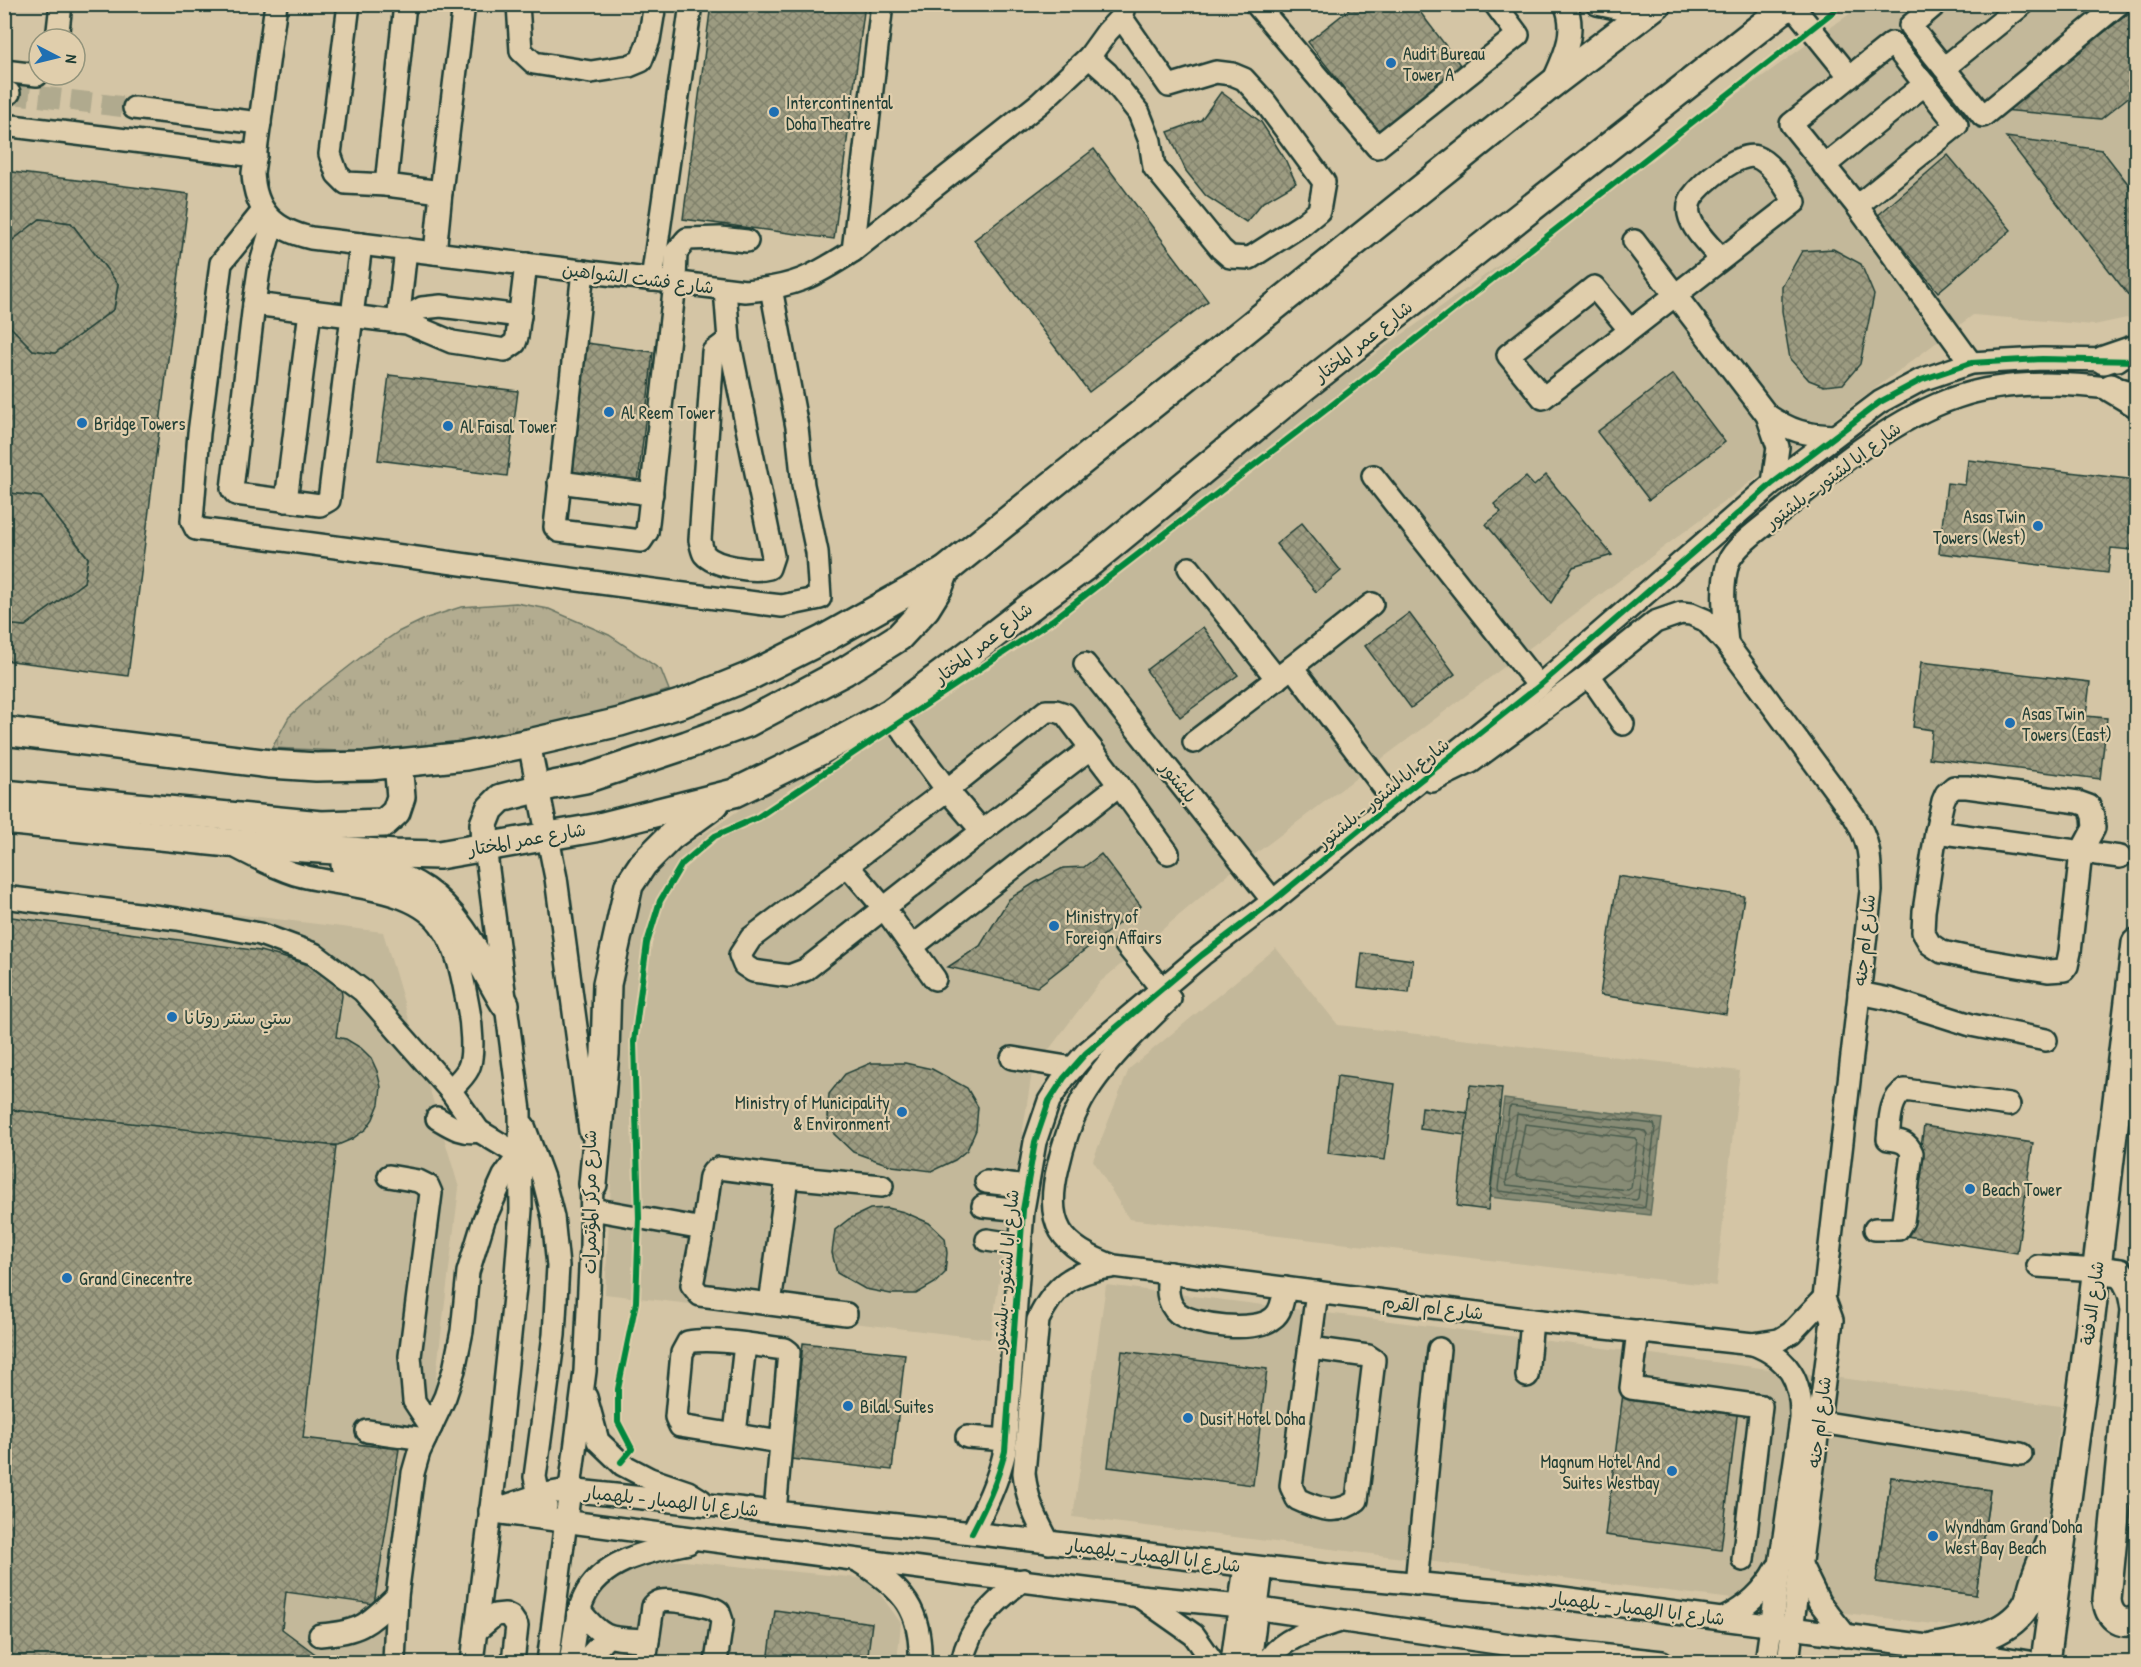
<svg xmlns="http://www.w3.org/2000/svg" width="2141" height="1667" viewBox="0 0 2141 1667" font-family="'Patrick Hand','Playpen Sans Arabic',sans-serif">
<defs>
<pattern id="park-tufts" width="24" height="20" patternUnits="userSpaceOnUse" patternTransform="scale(1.5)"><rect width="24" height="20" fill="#b3ac90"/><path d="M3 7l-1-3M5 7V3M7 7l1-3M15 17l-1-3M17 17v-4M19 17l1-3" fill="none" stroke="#918d76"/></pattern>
<pattern id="water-waves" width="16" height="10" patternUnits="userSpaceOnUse" patternTransform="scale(1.5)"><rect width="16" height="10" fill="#878b75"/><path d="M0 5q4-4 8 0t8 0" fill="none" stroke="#6e7361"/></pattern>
<pattern id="building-cross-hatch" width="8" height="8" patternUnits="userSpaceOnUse" patternTransform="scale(1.5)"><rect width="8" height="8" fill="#9c9b81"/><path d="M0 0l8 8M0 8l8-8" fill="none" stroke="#7f806a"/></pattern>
</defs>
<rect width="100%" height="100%" fill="#d4c5a5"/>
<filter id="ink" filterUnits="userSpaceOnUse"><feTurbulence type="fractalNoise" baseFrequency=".0167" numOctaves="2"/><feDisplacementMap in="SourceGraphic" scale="12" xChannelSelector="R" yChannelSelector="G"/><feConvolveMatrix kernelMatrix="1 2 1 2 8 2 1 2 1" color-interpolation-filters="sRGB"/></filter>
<g filter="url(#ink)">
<g fill="#c3b89a">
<polygon points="1862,5 2136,5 2136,316 2094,325 1973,315 1227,875 1100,982 1032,1072 990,1339 605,1294 622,978 650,869 718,825"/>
<polygon points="5,886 383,932 459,1188 401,1662 5,1662"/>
<polygon points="1276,948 1338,1025 1740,1071 1716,1286 1129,1219 1093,1160 1129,1069"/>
<polygon points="1106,1285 2061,1406 2048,1522 2012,1604 1966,1628 1073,1517"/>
<polygon points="628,1559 685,1561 869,1579 901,1623 897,1662 574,1662 588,1612"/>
</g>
<polygon fill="url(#park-tufts)" stroke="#697462" stroke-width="1.5" points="516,603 549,609 609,635 661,670 669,690 606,711 526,733 471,744 362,752 272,748 289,717 315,693 365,654 398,632 427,618 461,607"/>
<polygon fill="url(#water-waves)" stroke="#5d6c5b" stroke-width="1.5" points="1504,1099 1662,1119 1650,1215 1490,1197"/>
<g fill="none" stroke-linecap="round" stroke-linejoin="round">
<g stroke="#495c4e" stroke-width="1.5">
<polygon points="1511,1106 1654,1124 1655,1127 1645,1207 1642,1208 1499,1191 1498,1188 1509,1108"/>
<polygon points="1517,1114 1645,1131 1647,1134 1638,1198 1636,1200 1507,1185 1506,1182"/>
<polygon points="1525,1124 1635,1138 1637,1141 1631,1188 1628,1190 1518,1177 1516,1174"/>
</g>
</g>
<g fill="url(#building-cross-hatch)" stroke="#1f3d34" stroke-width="1.5">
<polygon points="711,4 865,4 834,239 683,219"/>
<polygon points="1356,4 1414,4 1474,83 1391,149 1308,42"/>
<polygon points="2136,8 2136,91 2101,119 2002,110"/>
<polygon points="1221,92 1261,122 1285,159 1296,183 1263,202 1246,222 1206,196 1186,171 1168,132 1201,120"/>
<polygon points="2006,137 2102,150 2136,194 2136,305"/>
<polygon points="1094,149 1208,301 1089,392 974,240"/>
<polygon points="1948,155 2011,230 1938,292 1876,217"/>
<polygon points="4,171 189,194 128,676 4,660 4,624 25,626 84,582 88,558 41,497 10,493 4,497 4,320 33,350 55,353 114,309 118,284 71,223 40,219 4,247"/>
<polygon points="40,219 71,223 118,284 114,309 55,353 33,350 4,320 4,247"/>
<polygon points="1833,249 1861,264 1874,295 1860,364 1843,384 1824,386 1809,380 1790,359 1782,311 1782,287 1802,251"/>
<polygon points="579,342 653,352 638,483 565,473"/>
<polygon points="1673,374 1725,442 1649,500 1597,432"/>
<polygon points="389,375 518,391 507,476 378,460"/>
<polygon points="1968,460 2136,480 2136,505 2131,550 2111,548 2108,573 1939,553 1947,483 1965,485"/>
<polygon points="1546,475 1612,555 1573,567 1551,603 1486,524 1501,512 1494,504 1526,477 1534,486"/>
<polygon points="10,493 41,497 88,558 84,582 25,626 4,624 4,497"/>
<polygon points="1302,523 1341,571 1316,592 1276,544"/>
<polygon points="1409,613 1455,674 1411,708 1365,646"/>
<polygon points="1203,627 1238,675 1180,717 1146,670"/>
<polygon points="1921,662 2090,682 2086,716 2107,718 2100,779 1929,758 1932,730 1913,727"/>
<polygon points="1101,854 1141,906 1037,987 948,967 980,946 1009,899 1036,882 1063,868 1084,867"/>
<polygon points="1618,876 1744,896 1726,1014 1600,995"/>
<polygon points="4,916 260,951 314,966 340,980 342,996 336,1037 346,1039 361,1048 371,1058 377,1071 381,1087 379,1104 373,1119 366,1129 352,1139 338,1145 321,1145 4,1109"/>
<polygon points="1362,953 1413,960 1409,993 1358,987"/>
<polygon points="871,1063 905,1063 932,1069 967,1088 978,1107 976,1130 967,1150 955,1160 932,1171 892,1166 853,1152 834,1134 827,1117 829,1094 845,1074"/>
<polygon points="1337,1076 1395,1084 1385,1160 1328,1153"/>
<polygon points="1470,1085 1502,1088 1488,1210 1457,1206"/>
<polygon points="1422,1107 1468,1113 1465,1135 1420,1129"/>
<polygon points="4,1109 336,1146 303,1438 399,1449 374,1604 286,1592 282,1629 326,1662 4,1662"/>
<polygon points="1924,1126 2033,1143 2017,1253 1907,1236"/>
<polygon points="888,1208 904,1212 929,1223 945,1238 947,1253 945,1273 935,1283 916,1294 891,1294 865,1289 837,1273 832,1253 835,1230 849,1219 870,1209"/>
<polygon points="803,1343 905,1354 892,1470 791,1459"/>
<polygon points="1122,1351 1267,1369 1253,1485 1108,1467"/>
<polygon points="1623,1393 1738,1408 1721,1550 1605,1535"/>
<polygon points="1891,1477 1990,1490 1976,1595 1876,1582"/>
<polygon points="1891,1477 1990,1490 1976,1595 1876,1582"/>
<polygon points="775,1610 872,1623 867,1662 768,1662"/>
</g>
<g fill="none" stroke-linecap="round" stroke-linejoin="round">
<polyline stroke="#b0aa8e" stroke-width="21" stroke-dasharray="21 10" stroke-linecap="butt" points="9,93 134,108"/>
<g stroke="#1f3d34" stroke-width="26">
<g id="minor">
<path d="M276,4l-23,169c2,39 22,57 58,65l434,53c49,-4 68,-14 108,-40l187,-148 49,-46 18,-25 14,-15 4,-13"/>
<polyline points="349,4 330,154 337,174 346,183 386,185"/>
<polyline points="405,4 386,185 441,192 464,4"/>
<polyline points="518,4 521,51 534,63 591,72 629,66 641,61 649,40 655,4"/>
<polyline points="1256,4 1377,147 1518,35 1495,4"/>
<polyline points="1597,4 1645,14"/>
<polyline points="1791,4 1850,77"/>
<polyline points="1936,4 1910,26 1983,116 2119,4"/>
<polyline points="57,39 61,4"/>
<polygon points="1892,43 1957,125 1857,206 1791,124"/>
<polyline points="1089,57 1107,73 1139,113 1150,141 1154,167 1221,249 1230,257 1250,258 1303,224 1319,211 1324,182 1265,102 1244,79 1232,74 1216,72 1169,86 1121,17"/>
<polyline points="1944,68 2023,4"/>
<polyline points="4,71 37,75 39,73"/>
<path d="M1552,84c11,-25 26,-52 13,-80"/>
<polyline points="4,93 9,93"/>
<polyline points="134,108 260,123"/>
<polyline points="4,125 256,156"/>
<polyline points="1824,166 1925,84"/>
<polyline points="1857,206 1971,363"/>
<path d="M263,211l-42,52 -22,170 -7,88 4,8c195,24 390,54 586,77l38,-8 -3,-46 -14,-67 -6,-58 -26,-139"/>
<polyline points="273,222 259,270 254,304 232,489 236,494 320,505 329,500 361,244"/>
<polyline points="1634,241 1767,415 1778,447 1773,483"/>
<polyline points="853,251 882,4"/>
<polyline points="435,253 441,192"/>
<polyline points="583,271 555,527 559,531 641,541 647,532 675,283 676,252 687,239 720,238 747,241"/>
<polyline points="652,280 691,4"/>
<path d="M725,289l4,51 44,216 -4,12c-15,4 -54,-1 -65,-14 -2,-4 -3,-10 -4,-14l13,-188 16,-12"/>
<polyline points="254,304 407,323 452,342 505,350 515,343 517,337 526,264"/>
<polyline points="398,322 422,308 441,306 520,316"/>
<polyline points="398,322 406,249"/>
<path d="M1629,329l-35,-42 -86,68 35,43 252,-196c-10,-14 -22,-39 -39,-45 -17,-6 -54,26 -64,40 -3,5 -4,11 -3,17 3,16 22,33 32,45"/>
<path d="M1767,415c24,16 38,20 67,21"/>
<polyline points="1373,476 1539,686"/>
<polyline points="559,482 652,494"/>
<polyline points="286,501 310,311"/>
<polyline points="1189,568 1277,679"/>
<path d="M1727,644c-2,-27 -7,-54 1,-81 7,-19 43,-42 59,-56 49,-41 110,-90 170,-110 53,-18 114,-14 167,-7"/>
<polyline points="1085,664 1273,901"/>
<polyline points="1292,667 1372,604"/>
<polyline points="1589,675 1623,724"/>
<polyline points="890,713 947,790 982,831 805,970 789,976 753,971 744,965 740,955 751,938 947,790 1046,711 1056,711 1065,714 1119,785 912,947"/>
<polyline points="1194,742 1292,667 1395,802"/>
<polyline points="529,743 556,878 590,1131"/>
<path d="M1432,781l39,-19 118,-87 66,-53 26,-9 10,1 14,6 22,24 127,172c17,28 16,42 17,75l-47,407 8,22 -44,342"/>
<polyline points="1119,785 1168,853"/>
<polygon points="1954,787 1967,787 2078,802 2089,806 2093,816 2094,828 2081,852 2070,952 2067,966 2064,970 2048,971 1965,957 1942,952 1930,944 1923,932 1924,911 1936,832 1943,801 1946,794"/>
<polyline points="982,831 1091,748"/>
<polyline points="1936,832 2120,857"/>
<path d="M232,845c21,11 41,22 63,29 43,13 116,11 145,50 19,27 22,51 28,82 3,15 7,50 0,63 -4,8 -12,15 -18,21"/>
<polyline points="847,865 884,908 935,979"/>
<polyline points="4,897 177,919 260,934 314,954 363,991 450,1090 479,1131 519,1155"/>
<polyline points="1126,945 1162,989"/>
<polyline points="1859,993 1889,999 1971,1025 2046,1040"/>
<path d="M1170,999c-29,28 -70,67 -89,103 -11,21 -18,42 -23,65 -14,57 2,80 56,99l418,54 221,24 26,-4 12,-7 33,-35"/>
<polyline points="1012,1058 1073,1068"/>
<path d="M437,1118c15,9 25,16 42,13"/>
<polyline points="524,1126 543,1178 553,1217 558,1266 554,1335 535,1477 539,1495 546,1506"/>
<polyline points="389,1176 418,1181 428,1186 431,1193 410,1356 414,1401 431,1427"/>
<polyline points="787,1177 882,1186"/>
<polyline points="986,1182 1027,1187"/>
<polyline points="983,1206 1023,1210"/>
<polyline points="592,1209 703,1229 692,1285 700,1295 770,1304 787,1177 719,1168 713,1172 710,1177 703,1229"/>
<path d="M1875,1229h23l5,-8 9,-68c-5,-12 -12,-12 -24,-14 2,-17 1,-40 17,-49l104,15"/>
<polyline points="987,1240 1020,1245"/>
<polyline points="2038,1266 2096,1270"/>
<path d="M1169,1273c-2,14 -3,30 9,40 17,13 78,20 95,5 9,-6 10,-20 12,-30"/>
<polyline points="770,1304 846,1314"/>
<polyline points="1638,1331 1631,1388 1761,1406 1743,1560"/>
<path d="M1753,1344c36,14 49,37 48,75l-35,243"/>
<path d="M1310,1348l58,8 6,4 -17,140c-19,16 -39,9 -60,-1l-6,-13 26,-194"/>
<polyline points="1527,1376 1532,1320"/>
<polyline points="586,1397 598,1441 623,1465 650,1479 688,1492 701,1500"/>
<polyline points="1820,1422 2021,1454"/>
<polyline points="367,1431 425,1439"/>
<polyline points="735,1434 745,1344"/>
<polyline points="967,1437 1006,1440"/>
<polyline points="490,1511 539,1495 568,1490 972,1533 1334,1576 1532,1594 1935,1647 2029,1662"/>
<polyline points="494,1512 966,1574 1140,1596 1240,1606 1518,1646 1662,1662"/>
<path d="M775,1512l14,-160 -4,-3c-26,-3 -72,-12 -97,-7l-6,11 -6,64 4,9 100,16"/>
<path d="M972,1533c14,-27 26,-52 33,-82l18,-241 12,-68 14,-41 15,-23 22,-25 116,-98 71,-54 135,-111 131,-104 234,-203 107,-81 41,-22 50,-17 71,-4 76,1"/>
<path d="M1049,1543c-13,-24 -22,-42 -25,-70l14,-153c17,-35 33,-48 73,-53"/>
<path d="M860,1562c43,27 62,48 60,100"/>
<polyline points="1800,1563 1819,1602 1846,1636"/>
<polyline points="1416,1584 1439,1349"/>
<polyline points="1140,1597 1194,1635 1213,1662"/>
<path d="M580,1611c24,31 32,27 68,29"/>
<path d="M1723,1619c24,-12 41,-27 54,-51"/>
<polyline points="476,1631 495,1615 505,1614 511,1617 517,1626 513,1662"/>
<path d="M320,1635c42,-3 48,-11 77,-39"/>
<polyline points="394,1662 397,1596 413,1473 419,1452 445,1397 454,1370 462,1331 468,1272 484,1220 504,1176 519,1155"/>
<polyline points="472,1662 498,1451 515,1287 521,1210 520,1111 485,847"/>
<polyline points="548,1662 585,1371 591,1248 592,1171"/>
<path d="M570,1662c4,-20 5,-45 14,-64 17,-39 67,-47 104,-55"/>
<polyline points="584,1662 607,1637"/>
<path d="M645,1662l8,-56c3,-3 3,-4 8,-5 10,-2 51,4 58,11l3,9 -6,41"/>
<path d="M962,1662c8,-38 31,-59 61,-82"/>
<polyline points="1232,1662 1245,1566"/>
<polyline points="1250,1662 1262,1568"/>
<path d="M1267,1662c14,-24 45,-32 70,-40"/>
</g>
</g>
<g stroke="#1f3d34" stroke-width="32">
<g id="major">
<polyline points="2104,360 2136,349"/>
<polyline points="2111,388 2136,403"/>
<polyline points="4,731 270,764 316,767 370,766 466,756 529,743 620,722 683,703 750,676 824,639 945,571 1552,84 1657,4"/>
<polyline points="4,794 321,825 384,823 396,812 401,797 398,763"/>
<polyline points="4,820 229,843 395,854 439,855 595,828 734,793 822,750 890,713 969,654 1035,603 1086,566 1304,387 1790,4"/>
<polyline points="485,847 484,824 490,809 501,798 553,785 585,779 687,745 747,723 845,671 899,637 926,608 939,587 945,571"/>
<path d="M345,865c27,4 56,10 79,26 38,26 58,75 81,113"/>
<polyline points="593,1184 605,1054 607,984 629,885 643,864 671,836 715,804"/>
<path d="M2096,1270l24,3c11,11 13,22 15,37l-28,289c1,17 13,28 29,21"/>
<path d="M1935,1647c33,-6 75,-11 93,-45 3,-7 4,-15 7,-23 5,-14 11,-28 17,-43"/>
<polyline points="2045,1662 2085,1366 2136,943"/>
</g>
</g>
<use href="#minor" stroke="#e0ceac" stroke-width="21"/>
<use href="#major" stroke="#e0ceac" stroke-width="27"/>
<g stroke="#e0ceac" stroke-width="10">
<g id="cycleway">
<polyline points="621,1462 632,1449 618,1422 618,1389 636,1302 639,1218 634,1042 647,943 660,901 682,864 715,836 758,817 1054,619 1323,412 1843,4"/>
<path d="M972,1533c14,-27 26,-52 33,-82l18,-241 12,-68 14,-41 15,-23 22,-25 116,-98 71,-54 135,-111 131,-104 234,-203 107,-81 41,-22 50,-17 71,-4 94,2"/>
</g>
</g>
<use href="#cycleway" stroke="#00873e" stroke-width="6"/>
</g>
</g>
<g fill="#1f6fb2" stroke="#e0ceac" stroke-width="2">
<circle cx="1391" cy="63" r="6"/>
<circle cx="774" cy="112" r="6"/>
<circle cx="609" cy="412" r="6"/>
<circle cx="82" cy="423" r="6"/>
<circle cx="448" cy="426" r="6"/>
<circle cx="2038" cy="526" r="6"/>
<circle cx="2010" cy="723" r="6"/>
<circle cx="1054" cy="926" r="6"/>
<circle cx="172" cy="1017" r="6"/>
<circle cx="902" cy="1112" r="6"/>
<circle cx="1970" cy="1189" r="6"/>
<circle cx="67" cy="1278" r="6"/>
<circle cx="848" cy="1406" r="6"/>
<circle cx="1188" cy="1418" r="6"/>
<circle cx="1672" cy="1471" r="6"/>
<circle cx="1933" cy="1536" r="6"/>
</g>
<g text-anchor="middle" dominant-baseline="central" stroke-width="4.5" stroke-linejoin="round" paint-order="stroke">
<g font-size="18" fill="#1f3d34" stroke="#e0ceac" text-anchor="start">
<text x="1403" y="53">Audit Bureau<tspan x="1403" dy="21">Tower A</tspan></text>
<text x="786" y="102">Intercontinental<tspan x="786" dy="21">Doha Theatre</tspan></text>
<text x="621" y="412">Al Reem Tower</text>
<text x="94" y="423">Bridge Towers</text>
<text x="460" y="426">Al Faisal Tower</text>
<text x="2026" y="516" text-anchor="end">Asas Twin<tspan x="2026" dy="21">Towers (West)</tspan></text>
<text x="2022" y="713">Asas Twin<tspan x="2022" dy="21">Towers (East)</tspan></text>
<text x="1066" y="916">Ministry of<tspan x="1066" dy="21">Foreign Affairs</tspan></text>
<text x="184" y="1017">ستي سنتر روتانا</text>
<text x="890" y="1102" text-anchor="end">Ministry of Municipality<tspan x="890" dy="21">&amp; Environment</tspan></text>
<text x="1982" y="1189">Beach Tower</text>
<text x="79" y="1278">Grand Cinecentre</text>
<text x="860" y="1406">Bilal Suites</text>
<text x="1200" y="1418">Dusit Hotel Doha</text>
<text x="1660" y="1461" text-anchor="end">Magnum Hotel And<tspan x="1660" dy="21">Suites Westbay</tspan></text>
<text x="1945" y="1526">Wyndham Grand Doha<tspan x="1945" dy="21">West Bay Beach</tspan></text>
</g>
<g font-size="18" fill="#1f3d34" stroke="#e0ceac">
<text transform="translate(638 278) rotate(7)">شارع فشت الشواهين</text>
<text transform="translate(1363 341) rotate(-38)">شارع عمر المختار</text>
<text transform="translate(1833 475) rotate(-37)">شارع ابا لشتور - بلشتور</text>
<text transform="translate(983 643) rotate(-38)">شارع عمر المختار</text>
<text transform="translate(1179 782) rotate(52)">بلشتور</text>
<text transform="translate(1383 793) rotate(-39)">شارع ابا لشتور - بلشتور</text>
<text transform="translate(527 839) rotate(-10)">شارع عمر المختار</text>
<text transform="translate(1864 940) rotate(-84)">شارع ام جنه</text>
<text transform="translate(589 1202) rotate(-90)">شارع مركز المؤتمرات</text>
<text transform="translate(1005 1271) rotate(-85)">شارع ابا لشتور - بلشتور</text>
<text transform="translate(2092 1303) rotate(-83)">شارع الدفنة</text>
<text transform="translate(1433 1307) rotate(7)">شارع ام القرم</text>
<text transform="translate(1819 1422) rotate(-83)">شارع ام جنه</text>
<text transform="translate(672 1501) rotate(6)">شارع ابا الهمبار - بلهمبار</text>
<text transform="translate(1154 1555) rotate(7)">شارع ابا الهمبار - بلهمبار</text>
<text transform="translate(1638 1608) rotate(7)">شارع ابا الهمبار - بلهمبار</text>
</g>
</g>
<rect width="2141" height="1667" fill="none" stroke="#e0ceac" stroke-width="24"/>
<rect x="12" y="12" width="2117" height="1643" fill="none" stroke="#1f3d34" stroke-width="2" filter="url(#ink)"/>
<g transform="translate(57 57) rotate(97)"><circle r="28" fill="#e0ceac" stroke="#93947c" stroke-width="1.5"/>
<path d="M0-4.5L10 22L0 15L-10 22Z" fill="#1f6fb2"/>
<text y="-9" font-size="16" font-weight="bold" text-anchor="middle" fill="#1f3d34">N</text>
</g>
</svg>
